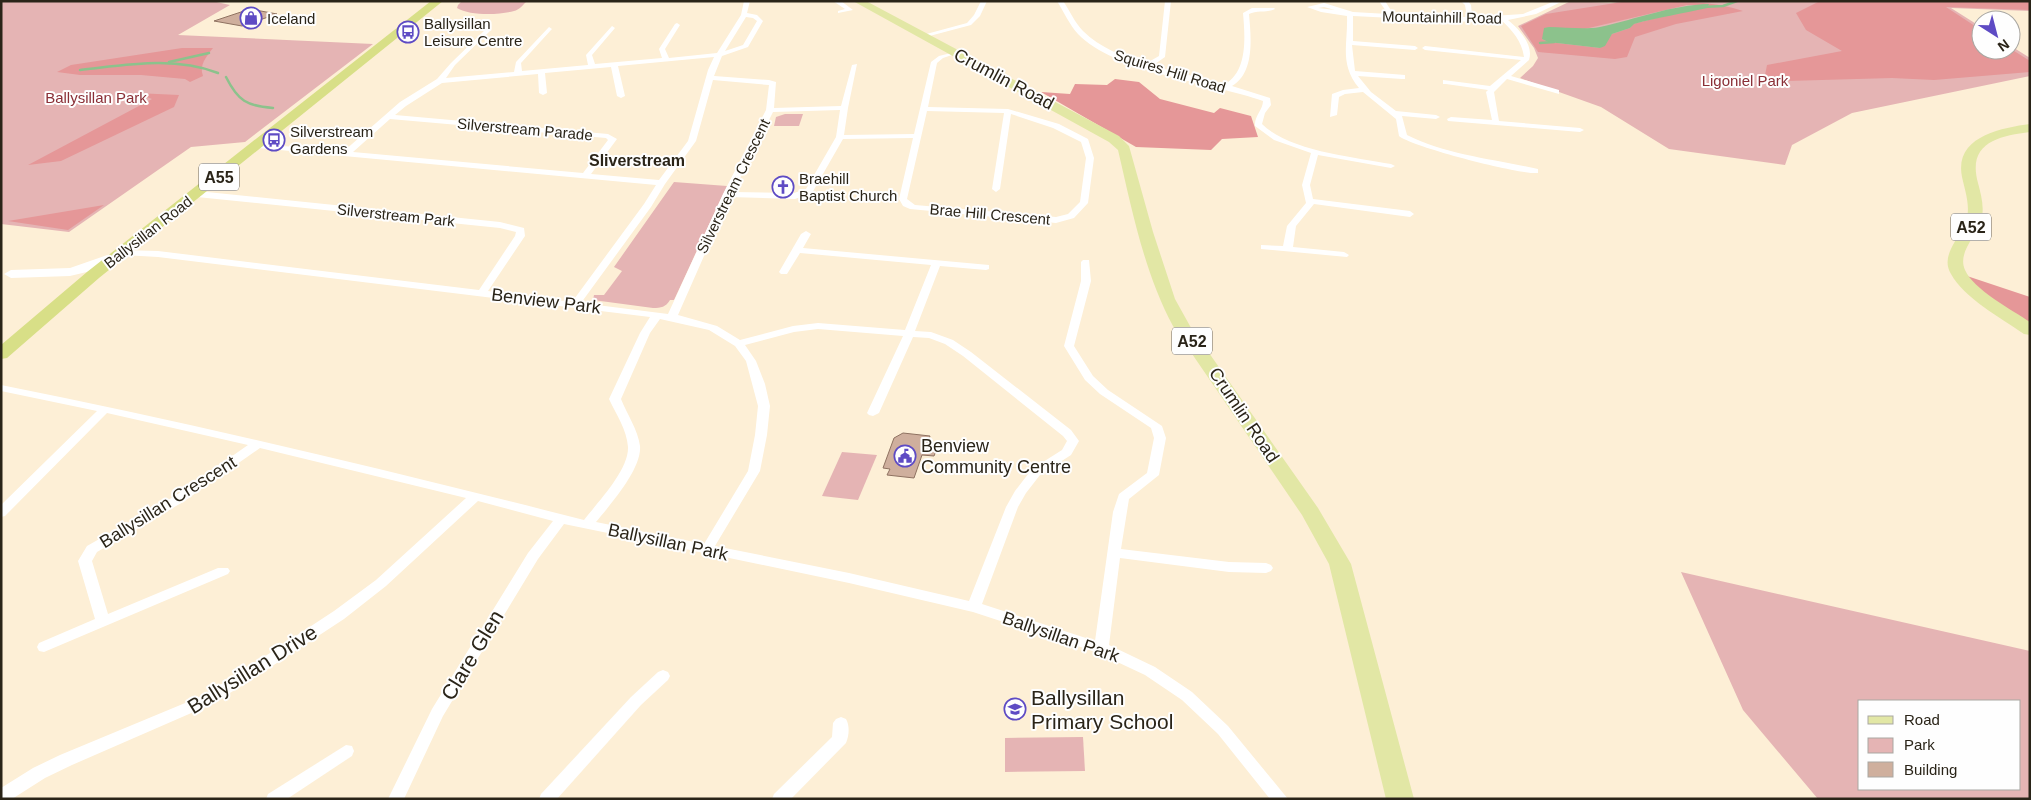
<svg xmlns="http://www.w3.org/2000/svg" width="2031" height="800" viewBox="0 0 2031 800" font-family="Helvetica,sans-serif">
<rect width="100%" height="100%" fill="#fdefd6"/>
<g fill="#e5b4b4" fill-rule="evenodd">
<polygon points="1,1 212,1 230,5 178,35 373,44 245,142 191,147 69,232 1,224"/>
<path d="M462,1h65c-4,4 -8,9 -13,10 -14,4 -44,5 -57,-3l1,-3z"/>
<polygon points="1571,1 1611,3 1623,1 2030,1 2030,11 1951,8 1981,27 1981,50 2011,50 2011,46 2030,58 2030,76 1852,113 1792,145 1785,165 1669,149 1601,107 1520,78 1533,66 1538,58 1534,48 1518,26"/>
<polygon points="785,114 803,114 799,126 774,126 776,117"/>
<path d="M674,182l53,4 -53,114h-4c-4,7 -9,8 -17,8l-60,-8 1,-5h10l18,-24 -8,-4z"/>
<polygon points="842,452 877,455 858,500 822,496"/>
<path d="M1681,572l349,79v148h-212l-75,-89zM1860,701h160v88h-160z"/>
<polygon points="1083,737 1085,771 1005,772 1005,738"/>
</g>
<g fill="#e59798" fill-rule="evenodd">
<path d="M1628,1c34,0 86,-1 115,10l-67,13 -41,13 -8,20 -12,2 -77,-7 -17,-26 25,-12zM1687,5h22c-25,7 -50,12 -76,19l-3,4 -18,6 -12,14 -52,-6 -6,-3z"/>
<polygon points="1820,1 2030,1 2030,10 1946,7 1981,30 1981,50 2011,49 2030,61 2030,72 1934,80 1892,78 1787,81 1765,75 1767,65 1842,51 1806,30 1796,13"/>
<path d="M182,48h31c-7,9 -14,17 -10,28l-13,6 -5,-3 -44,-4h-61l-23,-3 14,-7z"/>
<polygon points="1115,79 1139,82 1160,99 1214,113 1220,108 1251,116 1258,137 1222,139 1211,150 1136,147 1041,92 1070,94 1075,84 1107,85"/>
<polygon points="136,93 179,95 174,107 61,161 28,165 152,99"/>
<polygon points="104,205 68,230 8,221"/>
<polygon points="1958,273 2030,297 2030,331"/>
</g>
<path fill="#8cc28c" d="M1709,4l-2,4c-25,6 -49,9 -73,16l-4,4 -18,6 -7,12 -5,2 -52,-6 -6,-3 2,-11 5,-1c17,0 34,3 51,0 37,-8 71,-22 109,-23z"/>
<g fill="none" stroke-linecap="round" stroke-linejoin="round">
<g stroke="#8cc28c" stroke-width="2.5">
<polyline points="1702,7 1723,6 1737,1"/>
<polyline points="1540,43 1554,42"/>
<polyline points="169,62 209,53"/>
<path d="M80,70c47,-5 93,-14 138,3"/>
<path d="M226,77c12,24 21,29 47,31"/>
</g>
</g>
<g fill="#cfaf9d" stroke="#8f7261">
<polygon points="250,9 277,14 242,26 214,21"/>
<polygon points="903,433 930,436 928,443 939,444 934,456 922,455 914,478 887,475 890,469 883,468 894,438"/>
</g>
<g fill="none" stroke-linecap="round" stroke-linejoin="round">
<g fill="#fff" fill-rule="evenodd">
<path d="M744,1h6l-3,12 10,2 6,6 -15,26 -26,9 -8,20 55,4 7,2 -2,26 67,-2 11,-41 5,-1 -9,44 -4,27 70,-1 17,-72 8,-6 16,-4v2l-12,4 -6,5 -9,44 80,2 51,15 29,15 6,19 -6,45 -14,15 -18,5 -146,-14 -7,-3 -4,-7 14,-61 -70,1 -31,54 -17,6 -65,-2 -52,118 39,11 23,14 53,-14 25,-3 87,7 26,-65 -131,-12 -13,21h-6l-2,-2 22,-38 5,-3 5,3 -8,14 186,17v4l-3,1 -46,-4 -25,65 16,1 22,8 18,12 100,78 8,11 -8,14 -31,20 -14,18 -8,14 -36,97 113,37 18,-129 6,-18 28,-21 7,-35 -3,-10 -51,-34 -15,-14 -21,-34 17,-65v-19l2,-2h6l2,21 -17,65 19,30 15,14 54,36 4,12 -7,37 -30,24 -8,50 108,13 37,1 5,2 2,3 -2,3 -5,2 -37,-1 -109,-14 -11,87 46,22 37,25 36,34 60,73h-18l-52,-65 -36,-34 -37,-25 -49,-23 -123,-40 -124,-29 -139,-29 -4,2 -6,-4 -136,-28 -26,35 -95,157 -39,83h-16l44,-90 96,-156 25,-32 -75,-20 -92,85 -42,33 -93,61 -39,24 -140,61 -27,13 -33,21h-11v-11l32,-20 27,-13 142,-59 39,-24 93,-61 42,-31 90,-82 -206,-50 -77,54 -86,50 -5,9 16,53 110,-46h10l2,3 -2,3 -184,78 -5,-1 -2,-4 2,-4 56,-24 -17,-58 9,-15 88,-50 73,-51 -141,-32 -102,103 -4,1v-12l96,-94 -96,-20v-6c196,39 390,86 583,135 14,-18 45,-50 44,-73 -1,-17 -12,-33 -19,-48l31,-66 10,-16 -492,-60 -35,-2 -3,-1v-4l38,1 321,39 36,-54 1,-4 -16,-4 -303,-31 -4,-3 4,-3 303,31 24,6 1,8 -37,55 84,11 72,-98 12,-19 -398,-37 -4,-2 4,-2 86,7 56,-49 37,-23 14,-16 35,-34 5,1 -36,35 -9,13 68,-6 2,-10 33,-35 3,2 -1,1 -30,33 1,8 66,-6 -2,-10 26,-29 3,2 -23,27 3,9 67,-6 -3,-9 16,-25 2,-1 3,2 -15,24 4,9 48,-5 24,-38zM746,17l7,1 4,3 -14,24 -18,6zM714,57l-6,13 -20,71 -29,39 -68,-6 26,-35 -9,-5 -213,-19 11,-9 36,-23 96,-9 1,19 4,2 4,-2 -2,-20 66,-6 6,29 4,2 4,-2 -7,-30zM713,80l56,5 -3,25 -43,84 -55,120 -87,-11 70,-96 14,-23 31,-43zM840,110l-4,27 -30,52 -12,4 -61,-1 40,-80zM927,111l77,2 -12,76 4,3 4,-3 11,-75 42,14 28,14 5,16 -6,44 -12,12 -12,3 -141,-12 -8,-6zM390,119l216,19 2,2 -25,33 -230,-21zM660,319l49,11 26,16 11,15 12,45 -3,29 -7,36 -44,73 -108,-22c14,-17 46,-53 44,-76 -2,-16 -13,-32 -19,-47l29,-66zM818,329l85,7 -36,77 2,2 4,1 6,-3 34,-76 16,1 16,6 18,12 100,80 4,5 -5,9 -30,19 -17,22 -9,16 -37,94 -120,-28 -134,-27 45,-75 7,-36 3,-29 -5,-22 -9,-23 -11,-16 49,-13z"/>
<polygon points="833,1 841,1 853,10 838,13 838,11 845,9"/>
<polygon points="981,1 987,1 980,16 971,25 922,38 919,36 967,23 974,15"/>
<path d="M1057,1h6c7,10 12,22 20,30 17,17 40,25 62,33l14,-8 6,-55h6l-6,56 -13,9 73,18c23,-13 20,-48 18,-71l9,-5h22l1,1c-7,4 -18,1 -26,5 2,23 6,59 -17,72l38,12 1,7 -6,8 -3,11c27,27 92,33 129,40l4,2 -4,2 -73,-13 -8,30 3,14 97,12 4,3 -4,3 -96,-13 -18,22 -3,21 51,5 5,3 -2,2 -86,-8v-4l22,1 4,-20 19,-23 -4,-18 9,-32 -37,-13 -19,-14c-1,-10 8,-16 8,-25 -50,-18 -149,-29 -185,-67 -9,-10 -14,-22 -21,-33z"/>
<path d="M1379,1h6l9,14 73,2 -2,-12 -4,-4h7l3,4 1,10 5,2 46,-3 32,-13h8l-27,13 -28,6c11,9 26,25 21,40l-18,16 48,14v4l-52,-15 -13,13 5,29 81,7 4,2 -4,2 -132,-11 -1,-2 4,-2 41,3 -6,-28 2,-2 -42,-6h-3v-4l47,6 31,-26 -96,-10 -3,-2 3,-2 99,11c-2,-16 -12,-27 -23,-37l-28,2 -120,-6v25l62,5 3,2 -3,2 -63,-5 3,26 50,4v4h-3l-44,-3 13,16 25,19 40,4 4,2 -4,2 -34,-3 5,19c40,20 87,24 131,34v4c-17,2 -126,-26 -139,-37l-3,-17 -33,-27 -18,2 -6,3 -2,18 -7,2 2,-23 11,-4 16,-2c-20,-24 -11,-44 -12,-72l-26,-4 -14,-5 17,-4 29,9 35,2zM1324,7l11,3 -17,-2z"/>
<polygon points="663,670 668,672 670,676 668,680 641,705 557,799 539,799 541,794 631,697 658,672"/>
<path d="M841,717l5,2c4,7 3,17 0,24l-55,56h-19l2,-5 58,-57 1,-14 3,-4z"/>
<polygon points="346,745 352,746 354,751 352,756 287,799 266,799 268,794"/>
</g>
<polygon fill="#fff" fill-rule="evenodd" points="116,252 123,256 121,259 95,270 70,276 11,278 4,274 11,270 70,268"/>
<g fill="#e2e7a5" fill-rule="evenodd">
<path d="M853,1h13l253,135 10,10 24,86 22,67 15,27 128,182 33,56 63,235h-28l-57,-235 -27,-49 -129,-189c-29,-54 -41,-116 -55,-176l-9,-8z"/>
<path d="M2030,124v8c-32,4 -63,11 -52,51 3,12 7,25 3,37 -4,16 -24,32 -16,50 8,19 47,40 65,52v13l-6,-1c-23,-16 -60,-36 -73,-60 -12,-20 11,-37 16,-56 3,-14 -2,-27 -5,-41 -8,-40 38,-49 68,-53z"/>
</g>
<polygon fill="#d8df87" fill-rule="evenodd" points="431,1 443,1 99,278 7,358 1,359 1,345 87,272"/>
</g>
<defs>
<g id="shop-ring" transform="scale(1.125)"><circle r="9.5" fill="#fefefe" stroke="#5e4bc4" stroke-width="1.5"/><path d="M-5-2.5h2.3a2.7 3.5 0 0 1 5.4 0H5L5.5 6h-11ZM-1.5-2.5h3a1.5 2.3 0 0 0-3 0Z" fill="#5e4bc4"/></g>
<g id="bus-ring" transform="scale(1.125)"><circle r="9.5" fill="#fefefe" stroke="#5e4bc4" stroke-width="1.5"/><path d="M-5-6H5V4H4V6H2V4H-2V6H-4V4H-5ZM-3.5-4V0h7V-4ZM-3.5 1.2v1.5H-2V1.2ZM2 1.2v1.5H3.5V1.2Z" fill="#5e4bc4"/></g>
<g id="church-ring" transform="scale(1.125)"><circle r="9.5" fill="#fefefe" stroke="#5e4bc4" stroke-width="1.5"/><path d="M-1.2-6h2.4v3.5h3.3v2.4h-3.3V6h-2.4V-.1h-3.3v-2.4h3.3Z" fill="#5e4bc4"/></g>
<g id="civic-ring" transform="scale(1.125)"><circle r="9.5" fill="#fefefe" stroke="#5e4bc4" stroke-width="1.5"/><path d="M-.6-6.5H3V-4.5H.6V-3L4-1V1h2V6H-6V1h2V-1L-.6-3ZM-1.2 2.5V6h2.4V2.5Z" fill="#5e4bc4"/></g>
<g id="school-ring" transform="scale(1.125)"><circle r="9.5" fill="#fefefe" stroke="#5e4bc4" stroke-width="1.5"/><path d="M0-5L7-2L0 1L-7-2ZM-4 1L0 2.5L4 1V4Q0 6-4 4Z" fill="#5e4bc4"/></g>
</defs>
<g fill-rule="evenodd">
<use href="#shop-ring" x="251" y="18"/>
<use href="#bus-ring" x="408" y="32"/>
<use href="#bus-ring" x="274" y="140"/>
<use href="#church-ring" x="783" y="187"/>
<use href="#civic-ring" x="905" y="456"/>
<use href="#school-ring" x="1015" y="709"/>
</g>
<g text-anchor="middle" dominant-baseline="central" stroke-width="4" stroke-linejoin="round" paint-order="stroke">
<g font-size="15" fill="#2a2418" stroke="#fefefe">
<text transform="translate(1442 17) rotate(1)">Mountainhill Road</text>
<text transform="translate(1170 71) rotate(17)">Squires Hill Road</text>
<text transform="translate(525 129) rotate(5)">Silverstream Parade</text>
<text transform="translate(733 186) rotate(-64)">Silverstream Crescent</text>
<text transform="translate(990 214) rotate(5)">Brae Hill Crescent</text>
<text transform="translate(396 215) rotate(6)">Silverstream Park</text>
<text transform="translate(148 232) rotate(-38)">Ballysillan Road</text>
</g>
<g font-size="15" fill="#2a2418" stroke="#fefefe" text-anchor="start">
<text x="267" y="18">Iceland</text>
<text x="424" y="23">Ballysillan<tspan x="424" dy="17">Leisure Centre</tspan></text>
<text x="290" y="131">Silverstream<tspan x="290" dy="17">Gardens</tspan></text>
<text x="799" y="178">Braehill<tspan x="799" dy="17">Baptist Church</tspan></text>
</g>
<g font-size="15" fill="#8a2f36" stroke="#fefefe">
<text x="1745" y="80">Ligoniel Park</text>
<text x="96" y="97">Ballysillan Park</text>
</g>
<g font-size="16" font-weight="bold" fill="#2a2418" stroke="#fefefe">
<text x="637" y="160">Sliverstream</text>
</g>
<g fill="#fefefe" stroke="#6a655d" stroke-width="1">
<rect x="199" y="163.5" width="40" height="27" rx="4"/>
<rect x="1951" y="213.5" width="40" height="27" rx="4"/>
<rect x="1172" y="327.5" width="40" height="27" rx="4"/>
</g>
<g font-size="16" font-weight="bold" fill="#2a2418">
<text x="219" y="177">A55</text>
<text x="1971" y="227">A52</text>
<text x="1192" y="341">A52</text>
</g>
<g font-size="18" fill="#2a2418" stroke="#fefefe">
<text transform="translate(1004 79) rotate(28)">Crumlin Road</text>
<text transform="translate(546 301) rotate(7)">Benview Park</text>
<text transform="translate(1244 415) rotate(56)">Crumlin Road</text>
<text transform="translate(168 502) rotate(-32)">Ballysillan Crescent</text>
<text transform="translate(668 542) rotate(12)">Ballysillan Park</text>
<text transform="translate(1061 637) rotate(19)">Ballysillan Park</text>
</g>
<g font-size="18" fill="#2a2418" stroke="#fefefe" text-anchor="start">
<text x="921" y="446">Benview<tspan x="921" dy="21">Community Centre</tspan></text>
</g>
<g font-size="21" fill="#2a2418" stroke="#fefefe">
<text transform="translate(472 655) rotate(-59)">Clare Glen</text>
<text transform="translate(252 669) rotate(-32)">Ballysillan Drive</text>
</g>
<g font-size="21" fill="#2a2418" stroke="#fefefe" text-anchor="start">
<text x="1031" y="697">Ballysillan<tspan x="1031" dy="24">Primary School</tspan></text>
</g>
</g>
<rect width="2031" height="800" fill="none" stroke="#2a2418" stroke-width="5"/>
<rect x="1858" y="700" width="162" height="90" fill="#fefefe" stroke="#a9a7a2"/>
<rect x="1868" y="716" width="25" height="8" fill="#e2e7a5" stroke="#a9a7a2"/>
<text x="1904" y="725" font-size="15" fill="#2a2418">Road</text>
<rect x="1868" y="738" width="25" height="15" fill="#e5b4b4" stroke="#a9a7a2"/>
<text x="1904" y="750" font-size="15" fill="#2a2418">Park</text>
<rect x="1868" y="762" width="25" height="15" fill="#cfaf9d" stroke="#a9a7a2"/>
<text x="1904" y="775" font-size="15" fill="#2a2418">Building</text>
<g transform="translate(1996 35) rotate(144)"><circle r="24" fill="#fefefe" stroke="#a9a7a2"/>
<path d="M0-4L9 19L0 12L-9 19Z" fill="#5e4bc4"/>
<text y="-8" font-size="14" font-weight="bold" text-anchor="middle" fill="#2a2418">N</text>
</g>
</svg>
